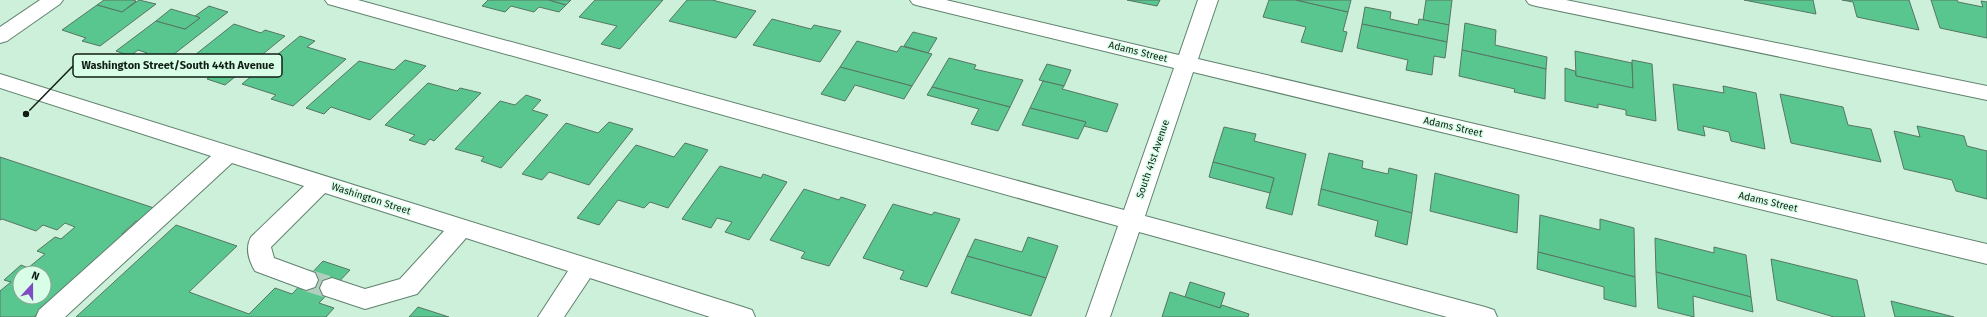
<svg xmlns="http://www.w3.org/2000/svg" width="1987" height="317" viewBox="0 0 1987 317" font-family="'Fira Sans',sans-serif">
<rect width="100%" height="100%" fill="#ccf0da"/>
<g fill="#5ac68f" stroke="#567663" fill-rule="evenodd">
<polygon points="104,0 132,0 136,1 122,12 97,5"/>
<polygon points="139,0 156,4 100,46 82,41 86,38 62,30 97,5 122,12"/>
<polygon points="488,0 549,0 566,5 559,12 539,7 534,12 511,6 505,12 482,6"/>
<polygon points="549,0 571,0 566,5"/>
<polygon points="595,0 663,0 620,49 601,44 617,26 579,17"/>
<polygon points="687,0 712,0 756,11 736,38 669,21"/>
<polygon points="1127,0 1160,0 1157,6"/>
<polygon points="1269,0 1296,0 1348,12 1343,31 1347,32 1342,52 1301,42 1306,27 1263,17"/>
<polygon points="1296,0 1351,0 1348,12"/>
<polygon points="1426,0 1452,0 1449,25 1423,20"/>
<polygon points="1744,0 1813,0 1816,14"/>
<polygon points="1842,0 1909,0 1919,30 1857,17 1853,2"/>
<polygon points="1931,0 1957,0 1958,2 1983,7 1981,1 1987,2 1987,38 1940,28"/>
<polygon points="209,6 228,12 160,65 140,59 147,53 138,50 130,56 116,51 156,21 185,29 200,18 195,16"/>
<polygon points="1365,7 1391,12 1390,19 1418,25 1419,19 1449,25 1447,42 1362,24"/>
<polygon points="171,9 195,16 200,18 185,29 156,21"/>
<polygon points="772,19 811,29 814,25 841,31 820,62 753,45"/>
<polygon points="1465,23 1496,30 1495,45 1547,57 1546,69 1462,50"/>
<polygon points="234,24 261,33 265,30 285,36 225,85 207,79 215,72 186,62"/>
<polygon points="1362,24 1447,42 1445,58 1434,56 1432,75 1406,70 1408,60 1357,48"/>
<polygon points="913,32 937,38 928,53 904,46"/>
<polygon points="300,36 315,41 307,47 346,59 293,106 271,99 276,95 242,84"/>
<polygon points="857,41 897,52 901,46 932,54 912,86 840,67"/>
<polygon points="1462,50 1546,69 1545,99 1514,92 1515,89 1459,76"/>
<polygon points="1575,51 1632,63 1633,88 1576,76"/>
<polygon points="949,58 976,65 974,69 1023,80 1010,107 932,87"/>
<polygon points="405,60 426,66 370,120 331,107 324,114 306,108 359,61 394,70"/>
<polygon points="1632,60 1652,64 1656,121 1626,115 1626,110 1598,104 1598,108 1565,101 1565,68 1575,71 1576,76 1633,88"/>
<polygon points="1047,64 1071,70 1064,86 1039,80"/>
<polygon points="840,67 912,86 904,99 855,85 845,101 821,94"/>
<polygon points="1043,81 1064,86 1062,89 1118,104 1107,132 1084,126 1086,122 1030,108"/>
<polygon points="428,83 457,91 460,88 481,93 434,141 430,139 425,145 409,140 415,135 385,125"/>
<polygon points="1673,84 1724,93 1723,86 1756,93 1765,149 1731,141 1729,132 1703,126 1705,136 1678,130"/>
<polygon points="932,87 1010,107 998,131 971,124 979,109 927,95"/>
<polygon points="1780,94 1843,107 1848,125 1871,129 1881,162 1791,143"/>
<polygon points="526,95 541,100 532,110 548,115 501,168 481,161 484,157 455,149 500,101 515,105"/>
<polygon points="1030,108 1086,122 1078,139 1022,125"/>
<polygon points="609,122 633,129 589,185 549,172 542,180 522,174 566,123 598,133"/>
<polygon points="1917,126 1964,136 1967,146 1987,151 1987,199 1956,191 1952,180 1904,169 1894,131 1920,137"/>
<polygon points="1224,127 1256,134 1254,141 1306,154 1292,215 1266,208 1274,178 1213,162"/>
<polygon points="685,143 708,150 668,208 650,202 644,208 618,200 599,225 577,218 636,145 674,157"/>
<polygon points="1329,153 1363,161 1362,168 1388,174 1389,168 1417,175 1412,213 1321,189"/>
<path d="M0,157l157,52 -15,14 -6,-2 -14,13 3,2 -91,81h-34v-26l11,-9 -7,-2 17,-15 7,3 17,-14 -8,-3 18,-14 6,2 14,-12 -10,-4 -8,7 -14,-5 -7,6 -34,-12 -2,1zM20,273h24v24h-24z"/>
<polygon points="1213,162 1274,178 1270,193 1209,177"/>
<polygon points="720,166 761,178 763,174 787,182 749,240 725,232 732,222 717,218 711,228 682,219"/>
<polygon points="1435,173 1519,195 1517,233 1430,211"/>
<polygon points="804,189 839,200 841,197 866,205 829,266 801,258 805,252 770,240"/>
<polygon points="1321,189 1412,213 1407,245 1375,236 1378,221 1318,205"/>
<polygon points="893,204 932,215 934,212 960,219 927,287 900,279 904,271 863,258"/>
<polygon points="1540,215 1600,230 1600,219 1634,228 1635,277 1538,252"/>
<polygon points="176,225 237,246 189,292 249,314 275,288 292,294 323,261 350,270 319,303 334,308 326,317 76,317"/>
<polygon points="1028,237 1058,246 1046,278 967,256 975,239 1022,252"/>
<polygon points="1655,238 1714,253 1714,247 1746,255 1751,297 1656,272"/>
<polygon points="1538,252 1635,277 1636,307 1604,299 1604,287 1537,269"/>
<polygon points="967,256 1046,278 1031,316 951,293"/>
<polygon points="1771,259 1857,280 1865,317 1834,317 1777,300"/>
<polygon points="1656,272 1751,297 1753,312 1693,296 1694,317 1658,308"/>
<polygon points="1190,282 1225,293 1220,308 1185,297"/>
<polygon points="1170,292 1220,308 1222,305 1249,314 1248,317 1162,317"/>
<polygon points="1891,301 1954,317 1895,317"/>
<polygon points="418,307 449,317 409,317"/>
</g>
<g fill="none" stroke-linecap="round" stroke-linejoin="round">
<polyline stroke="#b0d0bd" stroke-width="22" stroke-dasharray="22 11" stroke-linecap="butt" points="306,280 332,288"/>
<g stroke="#60826e" stroke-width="2">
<g id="minor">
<polygon points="40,0 63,0 60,4 7,41 0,43 0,27"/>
<polygon points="325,0 358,0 1124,210 1174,68 920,6 913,4 910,0 946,0 1179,55 1198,0 1218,0 1198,59 1987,244 1987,264 1193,72 1145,216 1485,307 1494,310 1497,317 1447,317 1139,232 1110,317 1086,317 1118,226 328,4"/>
<polygon points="1526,0 1566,0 1987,86 1987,100 1536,6 1529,4"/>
<path d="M0,74l743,233 9,3 3,7h-45l-120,-39 -26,39h-26l30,-46 -102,-33 -49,56 -52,15 -42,-14 -3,-7 3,-7 9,-3 33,11 35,-10 44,-48 -119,-38 -54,54 3,11 41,15 3,7 -3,7 -9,3 -51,-19c-6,-10 -10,-23 -4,-34l53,-51 -72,-23 -167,154h-29l3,-7 172,-154 -211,-68z"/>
</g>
</g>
<use href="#minor" fill="#fff" fill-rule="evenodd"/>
</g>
<g text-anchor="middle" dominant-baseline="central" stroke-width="3" stroke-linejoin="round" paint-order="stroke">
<g font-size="10" fill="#101e16" stroke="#d9fee7">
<text transform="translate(1138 52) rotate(14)">Adams Street</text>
<text transform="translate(1453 127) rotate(13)">Adams Street</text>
<text transform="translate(1153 159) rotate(-71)">South 41st Avenue</text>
<text transform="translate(371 199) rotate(18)">Washington Street</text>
<text transform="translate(1768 202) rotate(13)">Adams Street</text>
</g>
</g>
<path fill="none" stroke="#101e16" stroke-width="1.5" d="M26 114L73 66"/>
<circle fill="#101e16" stroke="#d9fee7" stroke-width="1.5" cx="26" cy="114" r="4"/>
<rect fill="#d9fee7" stroke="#101e16" stroke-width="1.5" x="73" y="54" width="209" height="23" rx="4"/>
<g font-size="11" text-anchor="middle" font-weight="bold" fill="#101e16">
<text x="178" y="69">Washington Street/South 44th Avenue</text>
</g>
<g transform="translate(32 285) rotate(21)"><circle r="19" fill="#d9fee7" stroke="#89a493"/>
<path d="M0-3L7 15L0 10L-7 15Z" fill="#804cc4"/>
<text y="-6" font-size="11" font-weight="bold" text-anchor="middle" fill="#101e16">N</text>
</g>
</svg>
